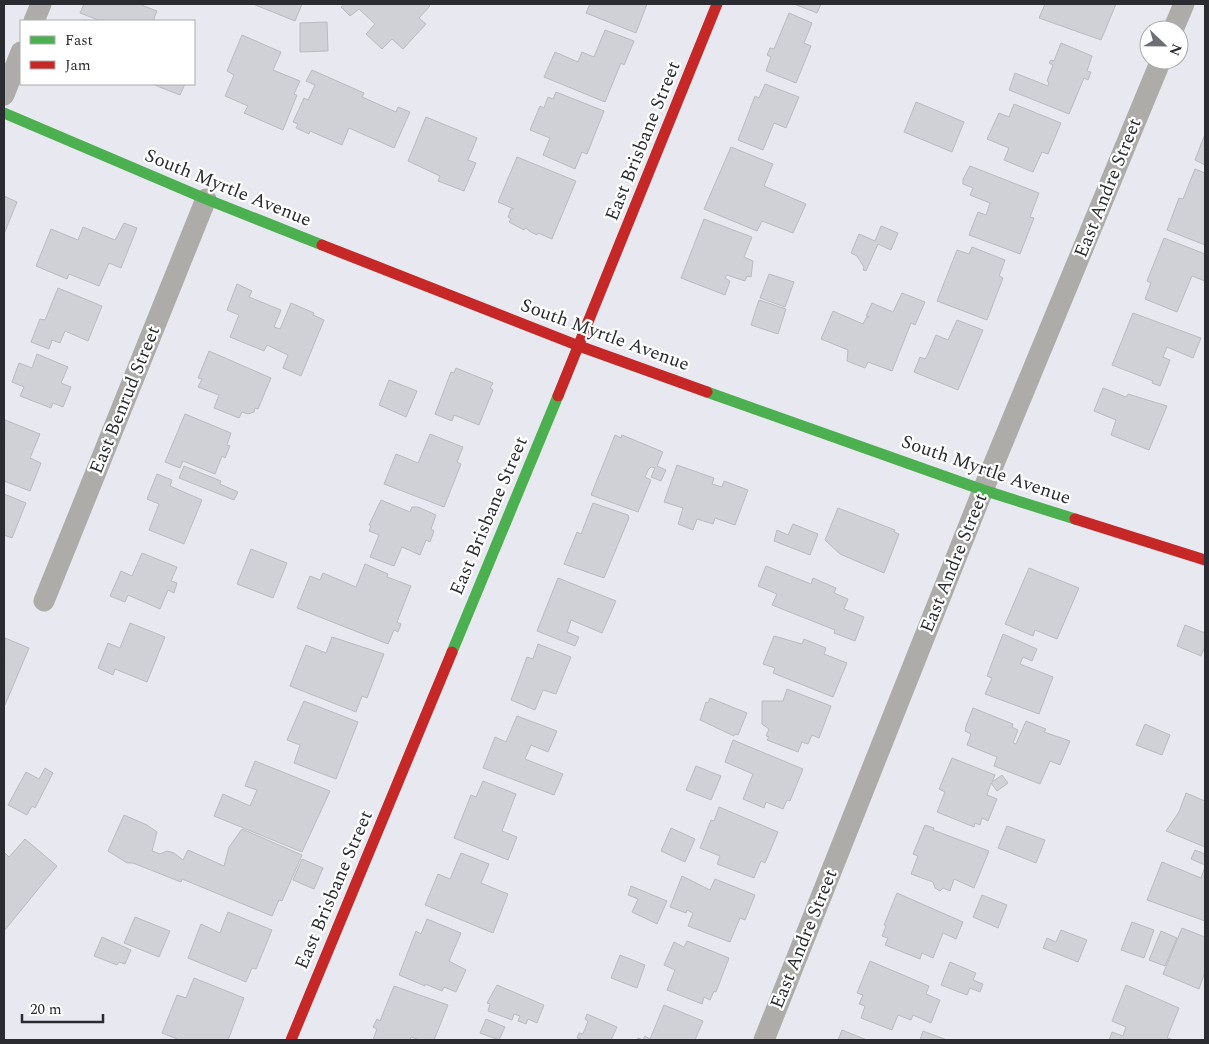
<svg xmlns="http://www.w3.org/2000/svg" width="1209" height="1044" viewBox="0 0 1209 1044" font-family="Spectral,serif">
<rect width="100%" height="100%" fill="#e8e9f0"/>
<g fill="#d0d1d7" stroke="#babbc0">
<polygon points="84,4 139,4 157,11 153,21 101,21 80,13"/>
<polygon points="253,4 302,4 295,21"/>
<polygon points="344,4 427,4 430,6 419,18 426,24 403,49 392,39 382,49 366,34 375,24 359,9 350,16 341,7"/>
<polygon points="590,4 647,4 636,33 586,13"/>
<polygon points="794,4 821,4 817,13"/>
<polygon points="1045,4 1116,4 1101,40 1039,18"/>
<polygon points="789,13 812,23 804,43 811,46 796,83 766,71 771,57 767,55 770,48 774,49"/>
<polygon points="327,22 328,51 300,52 300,23"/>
<polygon points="605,30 634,41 624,65 621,63 605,102 544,77 555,52 578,62 582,52 594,57"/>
<polygon points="242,35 281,52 273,70 300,81 294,94 297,95 283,130 244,113 248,106 225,96 234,75 227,71"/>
<polygon points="1061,43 1092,56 1087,71 1091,72 1088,80 1084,78 1069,114 1009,90 1015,73 1048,86 1049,82 1047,81 1053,65 1049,63 1051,60 1054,61"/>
<polygon points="312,70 364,93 362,97 396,112 398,107 410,112 394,148 349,128 342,145 310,131 309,134 296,128 298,124 293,122 304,98 308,100 315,85 306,81"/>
<polygon points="152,84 185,84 180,95"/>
<polygon points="765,84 799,97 786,128 774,123 763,150 738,140 755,96 759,98"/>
<polygon points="556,92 604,111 587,154 582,152 575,169 543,155 550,138 530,130 540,106 544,108 548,97 553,99"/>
<polygon points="916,102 964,122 952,152 904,132"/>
<polygon points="1014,104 1061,123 1048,154 1042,152 1033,172 1004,160 1009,148 987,139 999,113 1009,117"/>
<polygon points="426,117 477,138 468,160 476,163 464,191 438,181 440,176 408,161"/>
<polygon points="1205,134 1205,165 1195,160"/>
<polygon points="731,147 773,164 764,186 806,204 793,233 762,221 757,231 704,209"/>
<polygon points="517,157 576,181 552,239 538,233 537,235 529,231 529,230 525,228 524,230 509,222 511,219 508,217 511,209 514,209 498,202"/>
<polygon points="970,166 1039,193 1030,217 1034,218 1020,254 969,235 978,212 986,215 990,203 970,195 973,188 963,184 963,179"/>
<polygon points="1195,169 1205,173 1205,245 1167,230 1179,198 1183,199"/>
<polygon points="4,196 17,202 4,234"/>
<polygon points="704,219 752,237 744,257 753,261 751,277 747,276 745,281 727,275 725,278 730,281 725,295 681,278"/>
<polygon points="124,223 137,228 121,268 109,263 99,286 69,274 67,279 36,266 51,229 78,240 83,227 115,240"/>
<polygon points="881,226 898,233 891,250 878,244 866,271 863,270 864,267 857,256 851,253 859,234 875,241"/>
<polygon points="1164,238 1205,254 1205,281 1192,276 1177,312 1145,299 1151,283 1147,281"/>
<polygon points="972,247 1005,260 999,276 1003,278 987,320 937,301 957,250 969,254"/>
<polygon points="769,274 794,282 785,307 760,298"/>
<polygon points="237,284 252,291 249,297 281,310 274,327 280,329 291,303 314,313 313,315 324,320 301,376 283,368 288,355 267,345 264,351 230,337 239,315 227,310"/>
<polygon points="58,288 102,306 88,341 65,331 60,343 52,340 49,349 31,342 40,319 45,320"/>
<polygon points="902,293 925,302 915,325 911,323 892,371 868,362 865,368 847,361 848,350 821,339 833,311 863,324 866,318 869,317 866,316 872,303 893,312"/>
<polygon points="759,300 786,309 778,334 751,325"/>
<polygon points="1133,313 1201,338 1193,358 1167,347 1163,357 1170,360 1160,386 1152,383 1153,381 1112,365"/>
<polygon points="957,320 983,330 958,390 914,372 920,357 925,359 928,354 936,335 948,340"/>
<polygon points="209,351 271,378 258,409 255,408 254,412 248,414 242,412 239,418 214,408 219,395 198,387 202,379 198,378"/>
<polygon points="37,354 68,367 61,383 71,387 63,407 53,403 51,408 20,396 24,387 12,382 19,363 32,368"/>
<polygon points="456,368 493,383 490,388 493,390 479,425 454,415 452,421 435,414 451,372 454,373"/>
<polygon points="389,380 417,391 406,417 379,405"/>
<polygon points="1103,388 1126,397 1128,394 1167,406 1149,450 1111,435 1116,420 1094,411"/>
<polygon points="185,414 231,433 227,445 230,446 225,458 222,456 215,474 183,461 180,468 165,462"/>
<polygon points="5,420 40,434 30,458 41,463 30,491 4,481"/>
<polygon points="430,434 463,447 457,462 461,464 444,507 384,484 396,454 418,463"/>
<polygon points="615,435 621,438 622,435 663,452 657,466 666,470 661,481 651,477 655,468 651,467 648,470 645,477 651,480 638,512 591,495"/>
<polygon points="677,465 714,478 712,484 722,487 724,481 748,490 735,525 715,518 713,524 697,519 693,530 678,524 683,508 664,502"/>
<polygon points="184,466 221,481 220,484 238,492 234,500 179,478"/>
<polygon points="157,474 172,480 170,486 202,500 184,544 149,530 159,504 147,499"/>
<polygon points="4,494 26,503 12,538 4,535"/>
<polygon points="381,500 410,512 412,507 418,507 436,515 431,529 434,531 430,542 426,540 420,555 402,547 394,566 370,557 379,535 369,531 371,526 369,525"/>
<polygon points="593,503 628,515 629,518 604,578 564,564 577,532 581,534"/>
<polygon points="838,508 895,530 894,532 899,534 884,573 840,554 825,540"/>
<polygon points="793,524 818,534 810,555 774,541 777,530 788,535"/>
<polygon points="251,549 287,563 273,598 237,584"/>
<polygon points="142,553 177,567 171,581 177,583 174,593 168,590 160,609 128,595 125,602 110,596 121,571 132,576"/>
<polygon points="365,564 388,574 387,577 411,586 397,622 401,624 398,632 394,630 388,644 297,608 310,576 320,580 323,573 356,587"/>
<polygon points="766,566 811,584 813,578 836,588 834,593 848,599 844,609 864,617 855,641 834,633 835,630 772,605 777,594 758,586"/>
<polygon points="1029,568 1079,588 1057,639 1035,630 1033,636 1005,624"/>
<polygon points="558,578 616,601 602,633 571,620 567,632 579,637 575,646 537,631"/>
<polygon points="130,623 165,637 147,682 115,669 113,675 98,668 108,643 120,648"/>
<polygon points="1185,625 1205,633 1205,646 1201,656 1177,646"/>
<polygon points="1003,634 1037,649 1032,661 1023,657 1020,664 1053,677 1039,714 985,694 992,678 987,676"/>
<polygon points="774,636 802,644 804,639 826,648 824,654 847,663 833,697 773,673 775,668 763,664"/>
<polygon points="332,637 384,654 367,698 362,696 356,712 290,686 306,645 326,653"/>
<polygon points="5,638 29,648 5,705 4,705"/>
<polygon points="538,644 571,657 556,694 543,690 535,710 511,700 527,657 533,659"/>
<polygon points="787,689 831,706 819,738 812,735 808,744 802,742 798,752 767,740 769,737 766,736 769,729 762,724 762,701 783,701"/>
<polygon points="710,698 747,713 738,735 735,734 734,736 700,720 706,702 708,703"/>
<polygon points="304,701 358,722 336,779 294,763 300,745 287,740"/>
<polygon points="973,708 1013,724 1012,727 1018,730 1013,743 1016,744 1026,721 1046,729 1044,732 1070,741 1060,765 1050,761 1040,784 994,766 997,757 967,745 971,734 965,731 966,726"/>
<polygon points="517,716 557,731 548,752 531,745 525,759 563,774 554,795 483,768 495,737 506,742"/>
<polygon points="1145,724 1170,735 1162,755 1136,745"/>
<polygon points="733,740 803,769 790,801 787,800 783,809 766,802 764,808 743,799 753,774 725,762"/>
<polygon points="952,758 995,775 992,782 1002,775 1008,783 997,791 991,783 987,795 997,799 988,821 982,818 980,825 975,823 974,827 937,812 945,792 939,789"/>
<polygon points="255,761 330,791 302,852 214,816 223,794 250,806 257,790 245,786"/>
<polygon points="696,766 721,776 711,800 686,790"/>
<polygon points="45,768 53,773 35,808 32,806 27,815 8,805 26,772 39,779"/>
<polygon points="483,781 516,794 502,831 517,837 508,860 454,838 471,795 476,797"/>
<polygon points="1186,793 1205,801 1205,847 1166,831 1179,812"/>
<polygon points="719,807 778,832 765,863 761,861 754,878 717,864 720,856 700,848 711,820 714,821"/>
<polygon points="124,815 147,825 157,832 152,851 160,854 167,851 174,853 183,860 188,850 224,866 229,847 242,829 302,855 282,901 279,900 272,916 182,879 181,882 133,863 127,863 108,851"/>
<polygon points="925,825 934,828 933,830 989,851 974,888 954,879 950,891 943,888 940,891 935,888 933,882 911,874 918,856 913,854"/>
<polygon points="1007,826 1045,840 1036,863 998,848"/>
<polygon points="671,828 695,839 685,862 661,851"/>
<polygon points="25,839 57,866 4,931 4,852 9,857"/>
<polygon points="1195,850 1205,854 1205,865 1191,859"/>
<polygon points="461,853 489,864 481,883 508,894 493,933 425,905 438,874 450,879"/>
<polygon points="302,859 323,868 314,889 293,880"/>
<polygon points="1162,862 1201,878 1205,867 1205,921 1147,900"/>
<polygon points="682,876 710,890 715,879 755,895 745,920 740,918 730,942 688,926 693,913 687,910 686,913 670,907"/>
<polygon points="631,886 667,901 657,924 632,912 638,899 628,895"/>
<polygon points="897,893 963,922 956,939 943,933 933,958 922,953 920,959 885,945 888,938 882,936 886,926 884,925"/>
<polygon points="982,895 1007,905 998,928 973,917"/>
<polygon points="228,912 272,930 256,969 252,968 246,982 188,958 201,924 220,933"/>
<polygon points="135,917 170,931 159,957 124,943"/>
<polygon points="427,919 461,933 449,961 466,970 456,992 444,987 442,991 425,984 425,986 399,975 416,931 421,934"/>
<polygon points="1132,922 1154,930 1144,958 1121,950"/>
<polygon points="1182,928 1205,937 1205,972 1199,989 1163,974"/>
<polygon points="1061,930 1087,940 1078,962 1043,948 1047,938 1056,942"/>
<polygon points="1161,931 1177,938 1165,966 1149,960"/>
<polygon points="102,937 131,950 125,964 119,962 117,965 94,956"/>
<polygon points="687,941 729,958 716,992 714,991 710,1000 704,997 702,1004 667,990 675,970 664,965 674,942 684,947"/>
<polygon points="620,955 645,965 637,988 611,978"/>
<polygon points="870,961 929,986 926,994 940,1000 931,1023 913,1015 911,1020 898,1015 892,1030 861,1018 865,1006 859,1004 863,995 857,993"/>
<polygon points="950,962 976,973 973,980 983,984 980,992 970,988 967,995 941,985"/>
<polygon points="194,978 244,998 228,1040 180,1040 162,1033 177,995 186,998"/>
<polygon points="497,985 544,1005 537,1023 528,1019 526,1024 518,1021 520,1016 514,1014 512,1020 488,1011 490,1004 487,1003"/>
<polygon points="1126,985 1179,1008 1167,1038 1174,1040 1109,1040 1112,1032 1123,1036 1126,1027 1112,1021"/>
<polygon points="394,986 448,1005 434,1040 420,1040 411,1037 410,1040 373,1040 377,1029 373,1027 377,1019 380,1021"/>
<polygon points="664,1005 703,1021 695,1040 637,1040 638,1038 643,1040 645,1036 650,1039"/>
<polygon points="587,1014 617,1027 611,1040 584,1040 577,1038 579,1033 583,1034 588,1021 585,1019"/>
<polygon points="486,1019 505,1027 499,1040 480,1033"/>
<polygon points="842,1030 867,1040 838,1040"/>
<polygon points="923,1031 947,1040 920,1040"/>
</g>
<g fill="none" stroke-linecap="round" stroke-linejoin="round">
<g stroke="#adaca9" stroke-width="21">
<polyline points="34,21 41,4"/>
<polyline points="1173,30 1184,4"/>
<polyline points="4,95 21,52"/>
<polyline points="44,601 206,199"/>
<polyline points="764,1040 983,490 1161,60"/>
</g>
<g stroke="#4caf50" stroke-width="11">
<polyline points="4,113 206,199 322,245"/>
<polyline points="707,392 983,490 1075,519"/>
<polyline points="452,652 558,396"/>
</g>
<g stroke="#c62828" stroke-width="11">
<polyline points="322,245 579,346 707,392"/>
<polyline points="558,396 717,4"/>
<polyline points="1075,519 1205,560"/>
<polyline points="291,1040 452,652"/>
</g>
</g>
<g text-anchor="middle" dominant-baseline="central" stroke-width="4.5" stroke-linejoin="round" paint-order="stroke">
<g font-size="19" fill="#2a2c31" stroke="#fff">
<text transform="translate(643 141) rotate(-68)">East Brisbane Street</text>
<text transform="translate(228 188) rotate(22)">South Myrtle Avenue</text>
<text transform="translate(1108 188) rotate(-68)">East Andre Street</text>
<text transform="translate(605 335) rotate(20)">South Myrtle Avenue</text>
<text transform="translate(125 400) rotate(-68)">East Benrud Street</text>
<text transform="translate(986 470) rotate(19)">South Myrtle Avenue</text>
<text transform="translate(489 516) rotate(-67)">East Brisbane Street</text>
<text transform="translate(954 563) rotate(-68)">East Andre Street</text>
<text transform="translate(334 890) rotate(-67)">East Brisbane Street</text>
<text transform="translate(804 939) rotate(-68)">East Andre Street</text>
</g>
</g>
<rect width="1209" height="1044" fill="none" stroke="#2a2c31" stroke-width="10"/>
<rect x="20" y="20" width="175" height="65" fill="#ffffff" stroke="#aaabad"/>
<rect x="30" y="36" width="25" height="8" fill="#4caf50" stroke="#aaabad"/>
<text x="65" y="45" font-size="15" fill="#2a2c31">Fast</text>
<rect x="30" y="61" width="25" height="8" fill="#c62828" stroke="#aaabad"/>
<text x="65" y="70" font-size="15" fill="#2a2c31">Jam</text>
<g transform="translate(1164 45) rotate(112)"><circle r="24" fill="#ffffff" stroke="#aaabad"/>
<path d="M0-4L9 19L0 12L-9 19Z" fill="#6c6e74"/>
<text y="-8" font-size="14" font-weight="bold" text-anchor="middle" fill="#2a2c31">N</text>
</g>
<path d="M22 1014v8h81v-8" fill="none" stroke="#2a2c31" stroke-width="2.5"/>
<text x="30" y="1014" font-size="15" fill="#2a2c31" stroke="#ffffff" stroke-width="4" paint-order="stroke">20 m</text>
</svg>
